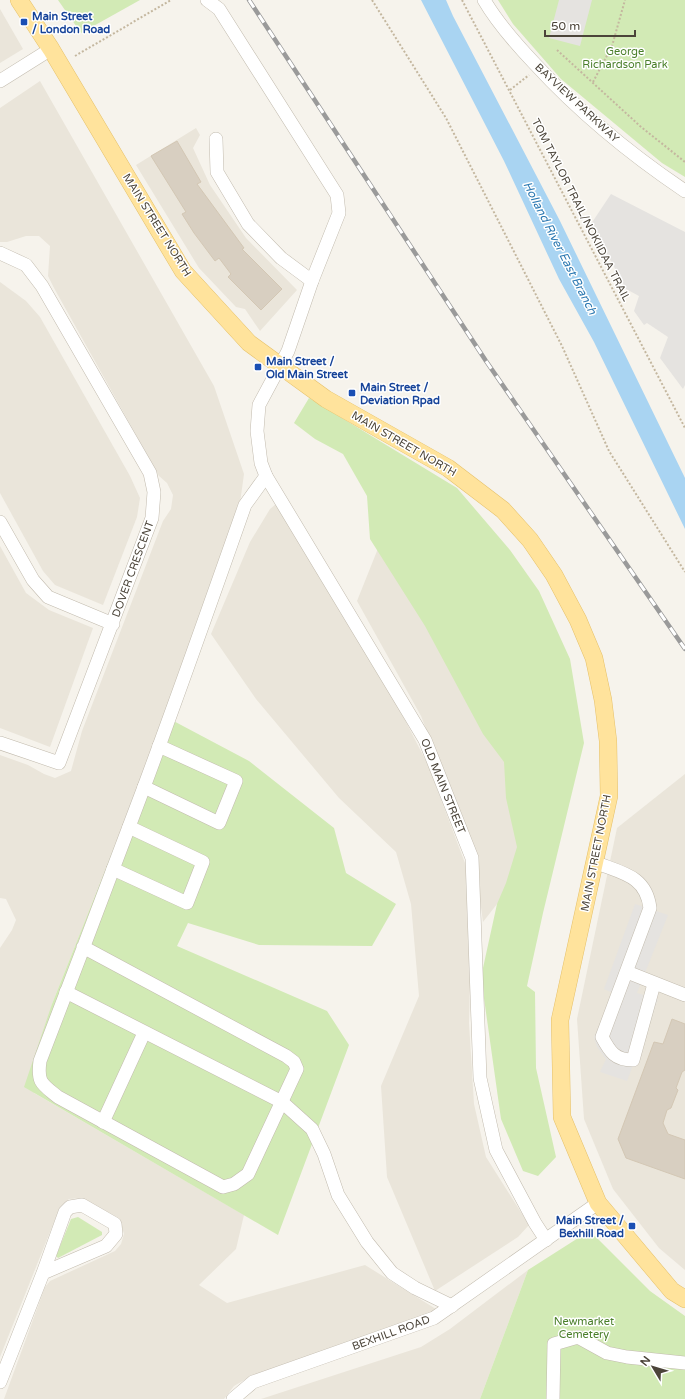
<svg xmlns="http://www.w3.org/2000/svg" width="685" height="1399" viewBox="0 0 685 1399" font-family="'Varela Round',sans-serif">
<rect width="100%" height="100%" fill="#f6f3ec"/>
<g fill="#eae5da">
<polygon points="0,9 23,49 0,63"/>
<polygon points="40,81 214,386 244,474 240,503 166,717 52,1004 34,1093 244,1215 236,1249 199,1285 227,1303 365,1265 436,1309 414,1321 253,1375 234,1386 224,1399 4,1399 45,1287 50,1281 115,1251 121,1244 124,1234 119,1218 82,1198 69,1199 60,1207 0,1357 0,948 12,930 16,920 6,899 0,898 0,755 28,765 44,774 55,778 71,771 82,731 163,521 171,509 173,495 167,483 159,476 54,288 48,276 50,246 39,236 26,236 7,242 0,242 0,108"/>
<polygon points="196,128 200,135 193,148 210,185 246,238 297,290 260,331 245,309 236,307 199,268 136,165"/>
<polygon points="0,282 26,301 40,317 130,476 140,498 137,517 103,605 55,585 43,571 0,493"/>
<polygon points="405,481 487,572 524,887 497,904 483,922 474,856 455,802 421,716 357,601"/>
<polygon points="276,504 380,673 406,722 428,765 468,871 471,942 469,1023 474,1104 486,1157 529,1225 518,1237 435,1291 387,1177 381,1086 419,996 411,904 396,852 339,798 256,699 211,634 250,542 270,509"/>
<polygon points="0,546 26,593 49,610 93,628 50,747 0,728"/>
<polygon points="685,774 685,1270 659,1248 613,1189 584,1119 577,1019 617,828"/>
<polygon points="528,1270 480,1399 261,1399 421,1347 450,1329"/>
</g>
<g fill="#d2eab5">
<polygon points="58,0 140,0 81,33"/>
<polygon points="498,0 685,0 685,177 662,163 561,79 513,24"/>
<polygon points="309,398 457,488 510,550 539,591 570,659 584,743 543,913 527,986 535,992 536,1068 556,1157 538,1176 523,1171 501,1119 481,977 497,904 506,883 517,847 506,798 504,762 483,734 425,626 370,539 367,496 343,454 315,439 294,423"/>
<polygon points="166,717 249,761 334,828 346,873 396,904 372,946 259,945 188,923 177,946 327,1011 349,1045 278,1235 24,1087 52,1004"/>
<polygon points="78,1217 102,1232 102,1235 58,1258 56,1256 71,1219"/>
<polygon points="586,1233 595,1236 650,1291 685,1316 685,1399 480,1399 528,1270"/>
</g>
<g fill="#e5e3e0">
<polygon points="559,0 592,0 580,46 549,38"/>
<polygon points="611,194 685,232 685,385 683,389 660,358 668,337 647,323 644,325 634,311 639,296 626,289 591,224"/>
<polygon points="635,904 668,915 637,993 658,999 627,1081 600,1072 606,1059 597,1047 594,1037 615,994 604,989"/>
</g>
<polygon fill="#a9d4f2" points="421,0 446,0 453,16 560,221 685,478 685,529 594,342 559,279 504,161"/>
<g fill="#d8cfc1" stroke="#d3c7b4">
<polygon points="177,141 201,182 197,184 244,248 242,249 282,289 261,310 228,277 231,274 219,258 215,261 194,233 182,214 186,212 151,156"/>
<polygon points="672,1019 685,1024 685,1070 682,1072 676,1088 678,1090 671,1108 667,1110 663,1123 668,1134 685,1140 685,1179 626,1158 618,1139 654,1042 663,1044"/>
</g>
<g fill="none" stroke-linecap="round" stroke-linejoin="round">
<g stroke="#c2bbae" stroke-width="14">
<g id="minor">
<polyline points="207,0 219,9 337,195 339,213 312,281 288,351 259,405 257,431 261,463 266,476 425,740 472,858 480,1078 496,1150 535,1223 546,1240"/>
<path d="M484,0c14,24 32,44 51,64 45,49 95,90 150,127"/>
<polyline points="0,81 51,49"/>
<polyline points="216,139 217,172 248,224 281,258 312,281"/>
<polyline points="0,253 26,265 42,286 150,473 154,492 152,518 59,763 0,743"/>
<polyline points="0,522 33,580 48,597 113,624"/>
<polyline points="144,787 219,823 236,781 159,746"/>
<path d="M594,862c27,11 52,13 56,46l-48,129c8,15 13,23 31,23l21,-76"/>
<polyline points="113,869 187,903 203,862 129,827"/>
<path d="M83,947l203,109 8,6 3,7 -49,105 -14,10 -11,3 -165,-90c-16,-13 -21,-14 -18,-36 35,-91 70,-183 104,-274 35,-94 68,-188 101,-282l21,-29"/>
<polyline points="627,972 685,995"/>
<polyline points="66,992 282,1102 312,1129 324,1154 338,1195 367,1242 392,1273 415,1288 452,1306"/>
<polyline points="103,1122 144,1033"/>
<polyline points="0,1382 43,1273 65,1212 70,1207 82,1205 115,1224 116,1234 106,1246 43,1273"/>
<polyline points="233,1399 253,1382 434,1318 598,1203"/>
<polyline points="553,1399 554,1344 578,1337 607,1353 627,1357 685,1363"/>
</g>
</g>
<g stroke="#e6c16a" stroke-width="18">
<polyline id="major" points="19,0 51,49 183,271 249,343 326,399 448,468 503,510 530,540 554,575 578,620 594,658 603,700 608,741 609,796 560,1020 562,1117 598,1203 672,1291 685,1299"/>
</g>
<g stroke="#c4b79f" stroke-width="2" stroke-dasharray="2 2" stroke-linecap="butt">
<polyline points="372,0 446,118 562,346 609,451 685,572"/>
<polyline points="462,0 685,428"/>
<polyline points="557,50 640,126 685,162"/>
<polyline points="75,56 171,0"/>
<polyline points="593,82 612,46 625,0"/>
<polyline points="510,90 529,75"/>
</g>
<use href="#minor" stroke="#fff" stroke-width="13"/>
<use href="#major" stroke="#ffe39c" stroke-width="17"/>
<g stroke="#9a9a9a" stroke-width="4.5">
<polyline id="rail" points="249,0 486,361 685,649"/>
</g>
<use href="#rail" stroke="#fff" stroke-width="3" stroke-dasharray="9" stroke-linecap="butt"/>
</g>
<g fill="#1a4fb4" stroke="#fff" stroke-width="1.5">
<rect x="20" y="18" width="8" height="8" rx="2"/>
<rect x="254" y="363" width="8" height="8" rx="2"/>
<rect x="348" y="389" width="8" height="8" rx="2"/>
<rect x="628" y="1222" width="8" height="8" rx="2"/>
</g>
<g text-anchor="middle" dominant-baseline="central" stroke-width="3" stroke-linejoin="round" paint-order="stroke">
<g font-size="11" font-weight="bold" fill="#164399" stroke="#fff" text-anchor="start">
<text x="32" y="16">Main Street<tspan x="32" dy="13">/ London Road</tspan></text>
<text x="266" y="361">Main Street /<tspan x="266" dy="13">Old Main Street</tspan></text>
<text x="360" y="387">Main Street /<tspan x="360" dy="13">Deviation Rpad</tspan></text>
<text x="624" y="1220" text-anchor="end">Main Street /<tspan x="624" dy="13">Bexhill Road</tspan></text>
</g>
<g font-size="11" fill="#4a7f2a" stroke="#fff">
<text x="625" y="51">George<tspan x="625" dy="13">Richardson Park</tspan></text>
<text x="584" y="1321">Newmarket<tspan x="584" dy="13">Cemetery</tspan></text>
</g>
<g font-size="11" fill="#4b4439" stroke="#fff">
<text transform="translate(577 103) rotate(43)">BAYVIEW PARKWAY</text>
<text transform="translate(581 210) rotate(63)">TOM TAYLOR TRAIL/NOKIIDAA TRAIL</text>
<text transform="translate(157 225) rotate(58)">MAIN STREET NORTH</text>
<text transform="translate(404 444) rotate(30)">MAIN STREET NORTH</text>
<text transform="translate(133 569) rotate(-70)">DOVER CRESCENT</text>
<text transform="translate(443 786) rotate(68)">OLD MAIN STREET</text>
<text transform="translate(596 853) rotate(-79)">MAIN STREET NORTH</text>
<text transform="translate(391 1333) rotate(-20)">BEXHILL ROAD</text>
</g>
<g font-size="12" font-style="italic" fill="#2e7ab2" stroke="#fff">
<text transform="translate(560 248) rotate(63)">Holland River East Branch</text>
</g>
</g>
<g transform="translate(653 1367) rotate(308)" stroke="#ffffff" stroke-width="3" paint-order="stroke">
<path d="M0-3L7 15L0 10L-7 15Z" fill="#4b4439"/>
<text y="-6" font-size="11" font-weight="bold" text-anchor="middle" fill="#4b4439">N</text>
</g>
<path d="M545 30v6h90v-6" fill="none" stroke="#4b4439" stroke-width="2"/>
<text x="551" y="30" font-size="12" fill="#4b4439" stroke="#ffffff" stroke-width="3" paint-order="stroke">50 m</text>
</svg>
